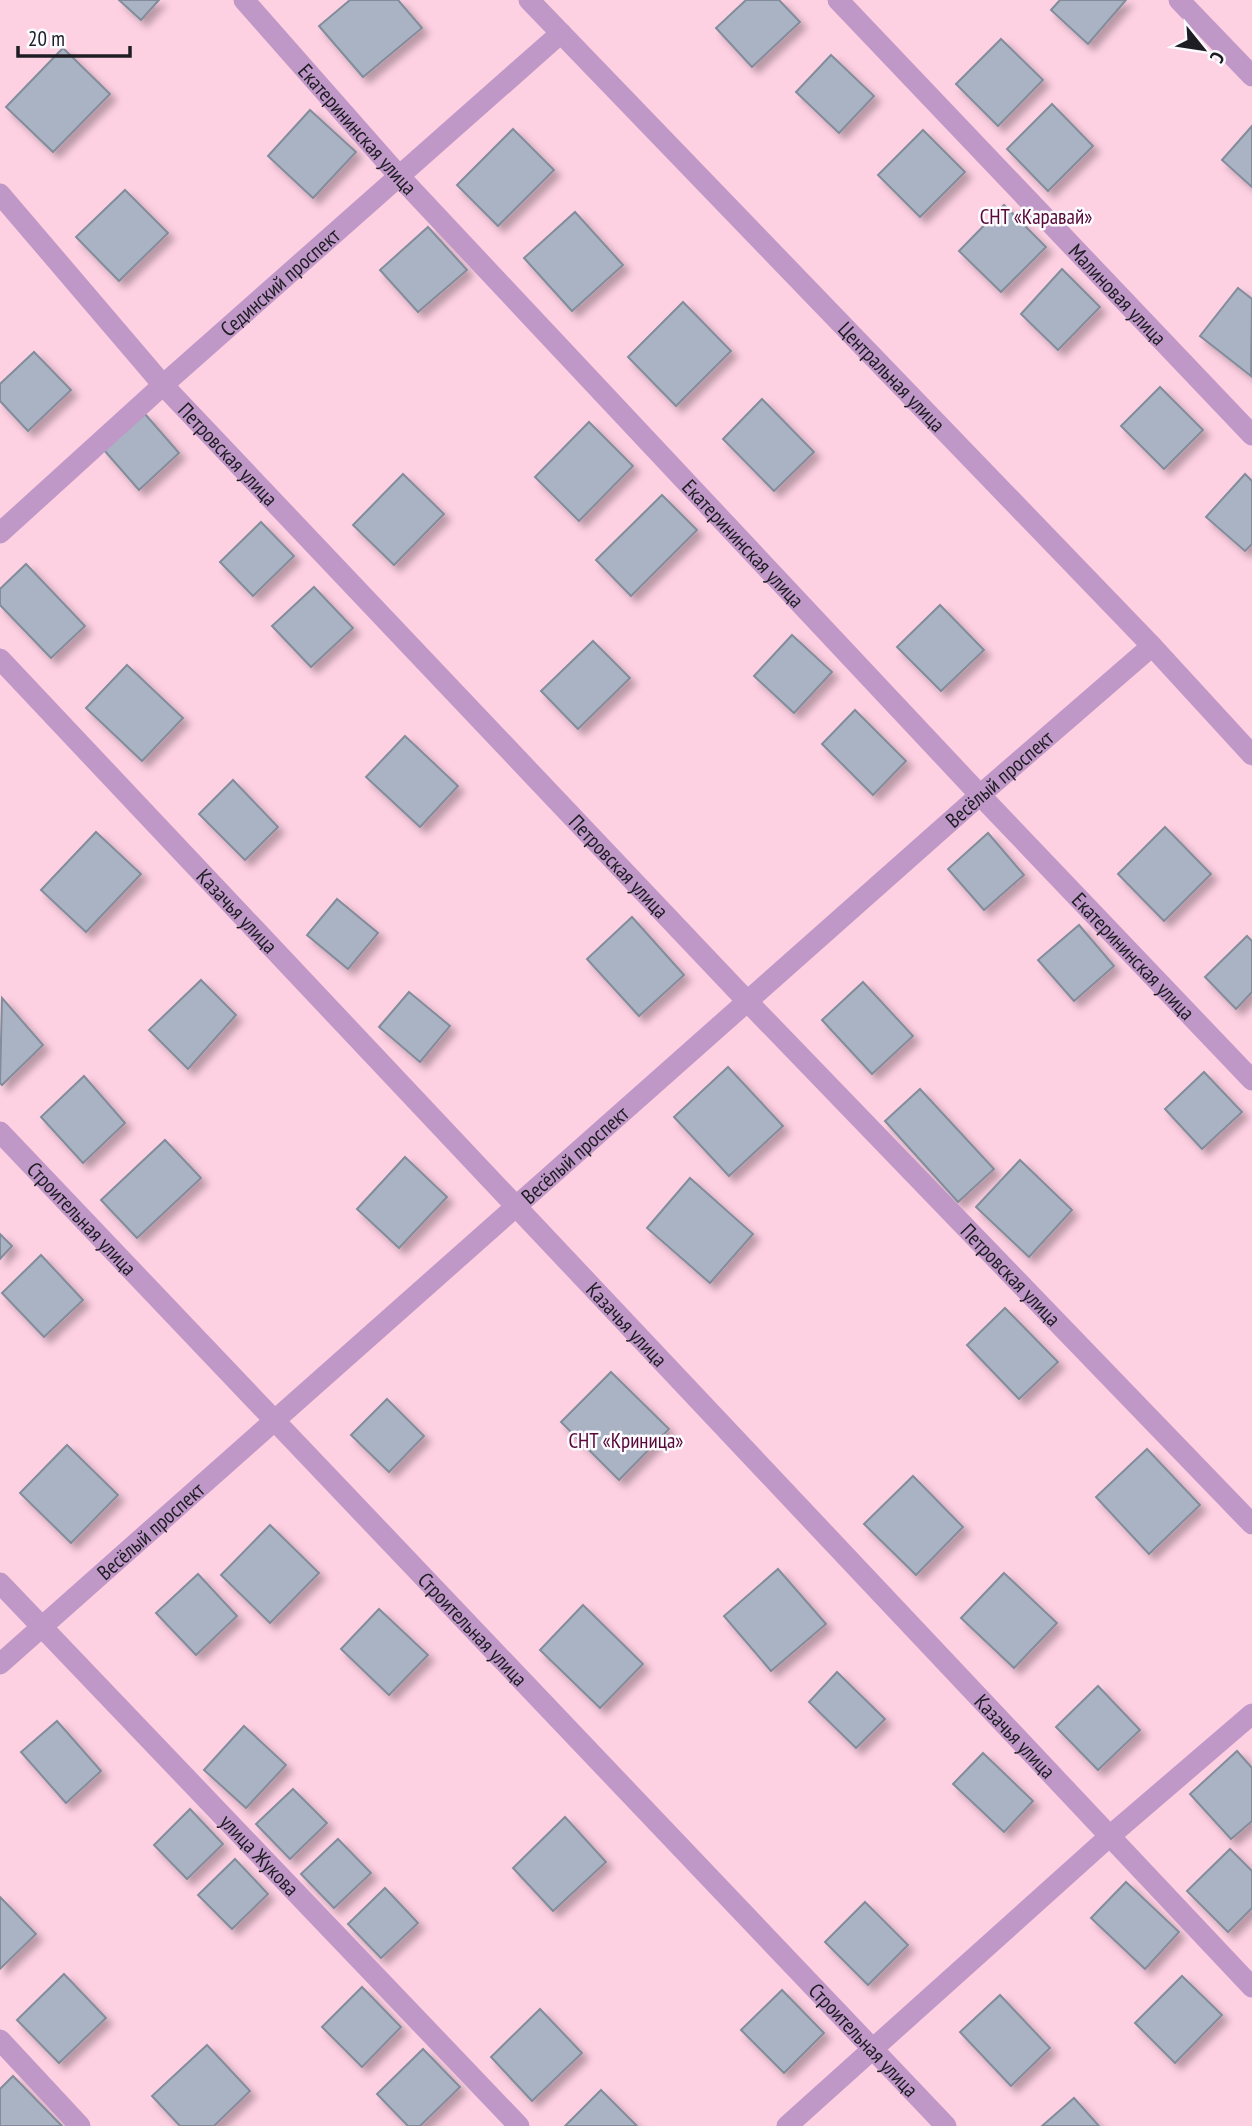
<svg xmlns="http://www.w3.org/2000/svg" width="1252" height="2126" viewBox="0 0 1252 2126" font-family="'PT Sans Narrow',sans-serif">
<defs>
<filter id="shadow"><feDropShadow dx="6" dy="6" stdDeviation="3.5" flood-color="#0004"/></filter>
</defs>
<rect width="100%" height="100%" fill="#edebff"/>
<rect fill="#fdd0e2" x="0" y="0" width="1252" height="2126"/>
<g fill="#a9b3c3" stroke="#828c9b" stroke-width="2" filter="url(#shadow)">
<polygon points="119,0 159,0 141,20"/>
<polygon points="350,0 398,0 422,28 363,77 319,26"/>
<polygon points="746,0 779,0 800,22 752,67 716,28"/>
<polygon points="1060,0 1126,0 1088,44 1051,10"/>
<polygon points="1001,39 1043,80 998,126 956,84"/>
<polygon points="63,48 110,94 53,152 6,107"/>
<polygon points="831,55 874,96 839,133 796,92"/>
<polygon points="1052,104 1093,146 1048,191 1007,149"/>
<polygon points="310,110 356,152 313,198 268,156"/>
<polygon points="1252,126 1252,187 1222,160"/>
<polygon points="513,129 554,170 498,226 457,185"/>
<polygon points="923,130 965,172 920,217 878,175"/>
<polygon points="125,190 168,233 119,281 76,237"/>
<polygon points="1004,205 1046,247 1001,292 959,251"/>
<polygon points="575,212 623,265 572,311 524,258"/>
<polygon points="428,227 467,270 418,312 380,270"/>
<polygon points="1062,269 1100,307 1058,350 1021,314"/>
<polygon points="1238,288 1252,299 1251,376 1200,336"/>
<polygon points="683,302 731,351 676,406 628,357"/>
<polygon points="34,352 71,390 28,431 0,401 0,384"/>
<polygon points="1160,387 1203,430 1164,469 1121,426"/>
<polygon points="762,399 814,452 774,491 723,439"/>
<polygon points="145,414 179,453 139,490 104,450"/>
<polygon points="589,422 633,466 579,521 535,477"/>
<polygon points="403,474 444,514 394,565 353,525"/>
<polygon points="1245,474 1252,481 1252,544 1245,551 1206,517"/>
<polygon points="662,495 697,530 631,596 596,560"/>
<polygon points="261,522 294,556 253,596 220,562"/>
<polygon points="26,564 85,626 51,658 0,605 0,589"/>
<polygon points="314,587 353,628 311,667 272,626"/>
<polygon points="940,605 984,650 941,691 897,647"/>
<polygon points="792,635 832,672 794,713 754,676"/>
<polygon points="593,641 630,678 578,729 541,691"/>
<polygon points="127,665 183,718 142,761 86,708"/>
<polygon points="855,710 906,761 873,795 822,744"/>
<polygon points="405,736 458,786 420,827 366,777"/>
<polygon points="233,780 278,827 245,860 199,814"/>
<polygon points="1165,827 1211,874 1164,921 1118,874"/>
<polygon points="96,832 141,874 86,932 41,890"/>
<polygon points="988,833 1024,875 984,910 948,869"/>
<polygon points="337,899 378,933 348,969 307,935"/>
<polygon points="632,917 684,975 639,1016 587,959"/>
<polygon points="1079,925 1114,966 1074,1001 1038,960"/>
<polygon points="1247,936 1252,941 1252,992 1236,1009 1205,977"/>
<polygon points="201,980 236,1015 188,1069 149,1030"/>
<polygon points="863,982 913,1036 872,1074 822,1020"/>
<polygon points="409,992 450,1026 420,1062 379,1027"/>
<polygon points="2,998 43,1045 2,1085 0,1083"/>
<polygon points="728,1067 783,1126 729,1176 674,1117"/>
<polygon points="1204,1072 1242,1112 1202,1149 1165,1109"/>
<polygon points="84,1076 125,1123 83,1163 41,1117"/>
<polygon points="920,1089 994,1169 958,1202 885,1121"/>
<polygon points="165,1140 201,1178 137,1238 101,1200"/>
<polygon points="405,1157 447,1197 399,1248 357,1209"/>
<polygon points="1020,1160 1072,1210 1029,1257 976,1207"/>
<polygon points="690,1178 753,1234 710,1283 647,1228"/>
<polygon points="0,1234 12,1246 0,1259"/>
<polygon points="41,1255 83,1300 44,1337 2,1293"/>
<polygon points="1005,1308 1058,1362 1019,1399 967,1345"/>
<polygon points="611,1372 669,1429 619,1480 561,1422"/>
<polygon points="387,1399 424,1436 389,1472 351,1435"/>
<polygon points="67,1445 118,1495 71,1543 20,1493"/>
<polygon points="1147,1449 1200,1505 1149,1554 1096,1497"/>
<polygon points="913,1476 963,1527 916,1575 864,1524"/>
<polygon points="270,1525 319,1573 270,1623 221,1575"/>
<polygon points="778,1569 826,1624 771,1671 724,1616"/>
<polygon points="1004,1573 1057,1623 1014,1668 961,1618"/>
<polygon points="198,1574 237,1616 196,1655 156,1613"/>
<polygon points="583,1605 643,1664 600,1708 540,1650"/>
<polygon points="379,1609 428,1655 389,1695 341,1649"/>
<polygon points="837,1672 885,1719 856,1748 809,1702"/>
<polygon points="1098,1686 1140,1730 1098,1770 1056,1727"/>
<polygon points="57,1721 101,1771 66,1803 21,1752"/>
<polygon points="244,1726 286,1765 246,1808 204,1770"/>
<polygon points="1237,1751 1252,1768 1252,1821 1231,1839 1190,1794"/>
<polygon points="983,1753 1033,1801 1004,1832 953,1784"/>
<polygon points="293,1789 327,1823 290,1859 256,1824"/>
<polygon points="190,1809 223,1844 187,1879 154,1845"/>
<polygon points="565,1817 606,1862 553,1911 513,1868"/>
<polygon points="338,1839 371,1873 334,1908 301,1874"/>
<polygon points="1230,1849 1252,1871 1252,1908 1228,1932 1187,1891"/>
<polygon points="235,1859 268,1894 232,1929 198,1895"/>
<polygon points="1126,1882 1179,1932 1145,1969 1091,1918"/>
<polygon points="385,1888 418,1923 381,1958 348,1924"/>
<polygon points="0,1897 36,1934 0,1969"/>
<polygon points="865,1902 908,1945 868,1985 825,1942"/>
<polygon points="64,1974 106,2018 59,2063 17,2020"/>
<polygon points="1182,1976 1222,2015 1175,2063 1135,2023"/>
<polygon points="362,1987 401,2027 362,2067 322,2027"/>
<polygon points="782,1990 824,2033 784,2073 741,2030"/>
<polygon points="1000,1995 1050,2048 1011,2086 960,2032"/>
<polygon points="540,2009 582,2053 532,2101 491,2057"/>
<polygon points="207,2045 250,2091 214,2126 180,2126 152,2096"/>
<polygon points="423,2049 460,2087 420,2126 408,2126 377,2094"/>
<polygon points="13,2076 62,2126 0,2126 0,2089"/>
<polygon points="601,2090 637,2126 565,2126"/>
<polygon points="1074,2098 1099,2126 1042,2126"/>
</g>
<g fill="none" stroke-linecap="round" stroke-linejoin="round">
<g stroke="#c098c7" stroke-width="21">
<path id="s1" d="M244,0l155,176 581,619 272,285"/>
<path id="s2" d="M838,0l414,435"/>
<polyline points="1179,0 1252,76"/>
<path id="s3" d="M0,194l163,191 585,617 504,522"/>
<path id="s4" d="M0,533l163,-148 398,-352"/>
<path id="s5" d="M0,659l1252,1328"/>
<path id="s6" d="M0,1132l946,994"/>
<path id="s7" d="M0,1583l519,543"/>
<path id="s8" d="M0,1664l980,-869 172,-149"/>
<polyline points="0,2040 80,2126"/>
<polyline points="787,2126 1111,1835 1252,1714"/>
</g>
<path stroke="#c098c7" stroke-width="21" id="s9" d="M529,0l623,646 100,109"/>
</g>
<g text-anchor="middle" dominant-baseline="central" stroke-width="5" stroke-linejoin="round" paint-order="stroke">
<g font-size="21" fill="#1e1d24" stroke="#fbfbff">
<text stroke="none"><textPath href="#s1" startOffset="172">Екатерининская улица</textPath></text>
<text stroke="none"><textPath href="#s4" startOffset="376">Сединский проспект</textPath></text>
<text stroke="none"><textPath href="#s2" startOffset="406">Малиновая улица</textPath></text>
<text stroke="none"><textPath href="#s9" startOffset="523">Центральная улица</textPath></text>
<text stroke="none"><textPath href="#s3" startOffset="346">Петровская улица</textPath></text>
<text stroke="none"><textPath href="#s1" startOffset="738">Екатерининская улица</textPath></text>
<text stroke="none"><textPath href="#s8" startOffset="1335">Весёлый проспект</textPath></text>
<text stroke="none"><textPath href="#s3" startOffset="914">Петровская улица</textPath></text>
<text stroke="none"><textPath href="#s5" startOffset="346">Казачья улица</textPath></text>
<text stroke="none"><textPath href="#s1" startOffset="1306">Екатерининская улица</textPath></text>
<text stroke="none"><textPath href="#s8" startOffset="768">Весёлый проспект</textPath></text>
<text stroke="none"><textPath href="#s6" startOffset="119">Строительная улица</textPath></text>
<text stroke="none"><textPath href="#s3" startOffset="1480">Петровская улица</textPath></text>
<text stroke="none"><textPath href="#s5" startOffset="914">Казачья улица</textPath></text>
<text stroke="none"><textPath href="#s8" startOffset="201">Весёлый проспект</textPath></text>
<text stroke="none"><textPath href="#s6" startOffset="686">Строительная улица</textPath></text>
<text stroke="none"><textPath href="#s5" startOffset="1480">Казачья улица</textPath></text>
<text stroke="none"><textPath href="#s7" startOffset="376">улица Жукова</textPath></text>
<text stroke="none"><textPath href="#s6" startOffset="1253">Строительная улица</textPath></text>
</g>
<g font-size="21" fill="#570836" stroke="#fbfbff">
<text x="1036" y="216">СНТ «Каравай»</text>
<text x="626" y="1440">СНТ «Криница»</text>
</g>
</g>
<g transform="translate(1203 49) rotate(120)" stroke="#fbfbff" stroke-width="5" paint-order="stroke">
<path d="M0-5L12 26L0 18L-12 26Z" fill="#1e1d24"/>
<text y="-10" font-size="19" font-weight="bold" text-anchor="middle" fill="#1e1d24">С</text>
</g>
<path d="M18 46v10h112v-10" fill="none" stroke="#1e1d24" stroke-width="3.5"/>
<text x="28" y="46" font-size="21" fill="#1e1d24" stroke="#fbfbff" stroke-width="5" paint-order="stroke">20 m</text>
</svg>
